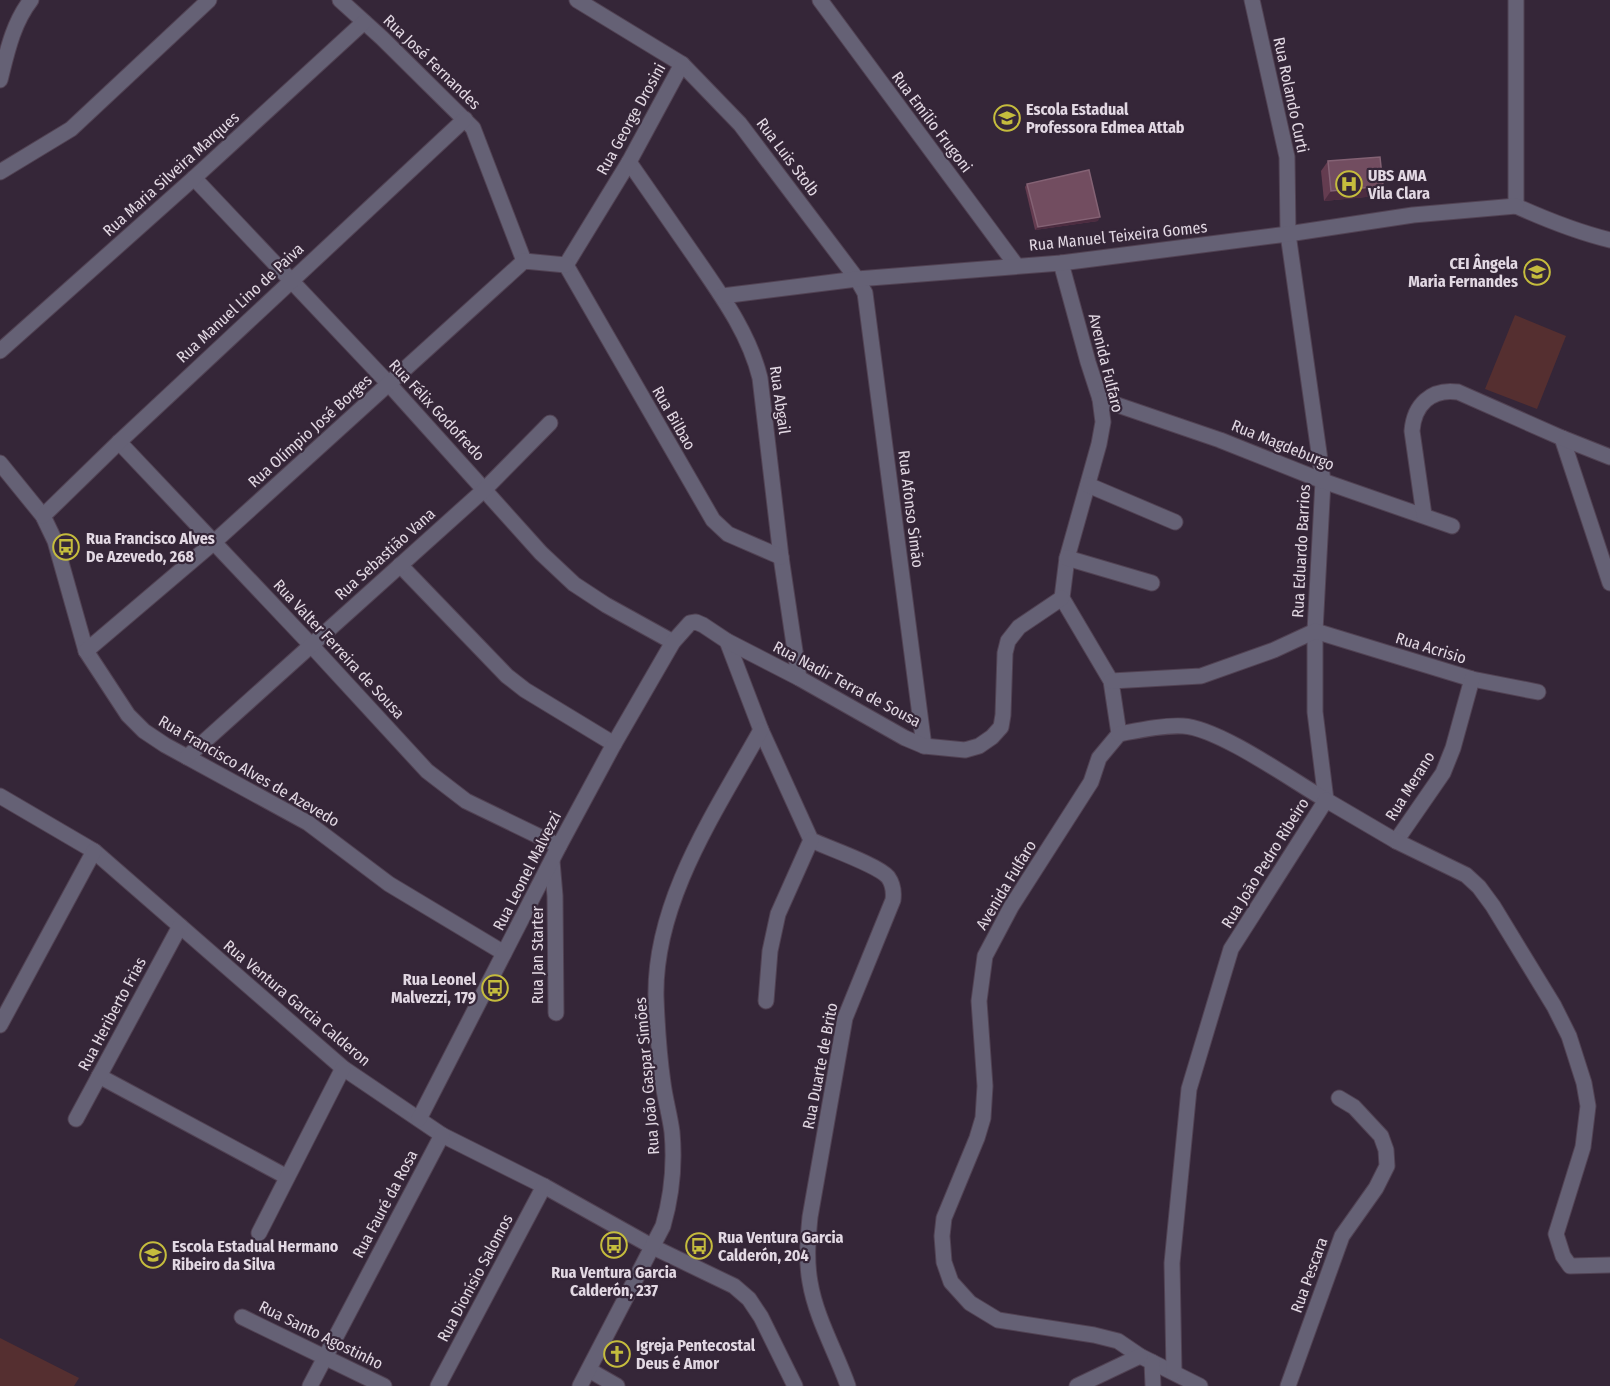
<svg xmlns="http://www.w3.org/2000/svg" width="1610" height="1386" viewBox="0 0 1610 1386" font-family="'Fira Sans Condensed',sans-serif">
<rect width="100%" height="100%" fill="#352638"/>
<g fill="#552f30">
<polygon points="1515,315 1566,336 1537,409 1485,389"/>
<polygon points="0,1338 79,1378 74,1386 0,1386"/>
</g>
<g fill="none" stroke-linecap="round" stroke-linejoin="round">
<g stroke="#514253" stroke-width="17">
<g id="minor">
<polyline points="340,0 382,38 473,128 524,261"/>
<polyline points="577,0 682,64 740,124 857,279 865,293 924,746"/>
<polyline points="820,0 1016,265"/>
<polyline points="1252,0 1287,157 1288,234 1323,481 1315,631 1315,712 1326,800"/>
<polyline points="1516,0 1516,206"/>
<path d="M0,80c7,-28 13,-57 31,-80"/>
<path d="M629,162c22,32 44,63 66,95 26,38 54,76 65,121l21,179 18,121"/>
<polyline points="0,172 71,129 209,0"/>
<polyline points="194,178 389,384 541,553 574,584 606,605 673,642"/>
<path d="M1516,206c31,14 61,26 94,34"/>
<polyline points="1061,263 1088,362 1100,399 1103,422 1099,444 1067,558 1062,598 1111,681 1119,734 1099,758 1091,782 1011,907 985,956 979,1001 985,1086 983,1118 977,1138 944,1218 942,1236 944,1262 951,1282 970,1303 998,1320 1094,1335 1118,1341 1140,1356 1200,1386"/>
<polyline points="566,265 713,520 728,534 781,557"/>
<polyline points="566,265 629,162 682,64"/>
<polyline points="722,296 857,279 1061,263 1288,234 1413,215 1516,206"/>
<polyline points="0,351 194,178 364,22"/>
<polyline points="1100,399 1220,440 1323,481 1452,526"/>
<polyline points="1562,438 1610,583"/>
<polyline points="119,442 311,645 427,771 466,801 559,846"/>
<polyline points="0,463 43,516 55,541 86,651 128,715 144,731 165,745 308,823 389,884 504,953"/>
<polyline points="1088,485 1175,522"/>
<path d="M1424,515l-12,-84c2,-26 19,-43 46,-39l104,46 48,19"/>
<polyline points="43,516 119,442 465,119"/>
<polyline points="1067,558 1152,583"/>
<polyline points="400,565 507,676 525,690 614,744"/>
<path d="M727,641l34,89 50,110c17,8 67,25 77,37 5,7 6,15 5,23l-48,118 -35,199c-2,21 -4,43 0,65 6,36 26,70 38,104"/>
<polyline points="86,651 213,543 524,261 566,265"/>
<polyline points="1111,681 1201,676 1274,650 1315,631 1472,679 1538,692"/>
<path d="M1119,734c21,-4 43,-9 64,-8 36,2 110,55 143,74"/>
<polyline points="187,757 485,489 550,423"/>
<polyline points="0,796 94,851 343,1068 442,1135 544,1186 653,1247 734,1286 749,1299 761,1317 795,1386"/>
<polyline points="1396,841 1443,773 1453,748 1472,679"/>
<polyline points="552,861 555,896 556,1013"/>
<polyline points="766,1001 770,951 778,914 811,840"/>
<polyline points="0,1025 94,851"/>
<polyline points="99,1076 287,1177"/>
<polyline points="76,1119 180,926"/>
<polyline points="419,1119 559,846 614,744 673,642 690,623 696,622 703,625 727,641 799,678 905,738 924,746 965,750 979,746 992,737 1001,727 1003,715 1005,653 1008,641 1019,627 1062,598"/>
<polyline points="259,1233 343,1068"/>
<polyline points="242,1317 384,1386"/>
<polyline points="1152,1362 1153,1386"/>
<polyline points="589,1370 617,1386"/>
<polyline points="1174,1372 1172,1263 1189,1089 1231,949 1326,800 1396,841 1466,875 1479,887 1493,906 1554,1006 1569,1036 1584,1083 1588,1106 1583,1147 1556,1234 1563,1256 1570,1266 1610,1265"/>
<polyline points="310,1386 442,1135"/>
<polyline points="438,1386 544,1186"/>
<path d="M580,1386l83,-160c9,-31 12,-61 9,-94 -2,-16 -7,-33 -9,-49 -4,-28 -6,-58 -7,-86 -2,-96 60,-186 105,-267"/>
<polyline points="1077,1386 1140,1356"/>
<polyline points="1288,1386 1342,1236 1376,1188 1387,1166 1386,1150 1381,1136 1354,1107 1339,1098"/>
</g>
</g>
<use href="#minor" stroke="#656175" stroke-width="15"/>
</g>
<g fill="#643c50">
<polygon points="1328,161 1383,186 1376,196 1324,201 1321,171"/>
<polygon points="1027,184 1098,221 1035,230 1025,187"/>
</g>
<g fill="#4c2c40">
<polygon points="1383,186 1376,196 1324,201 1331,191"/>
<polygon points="1100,217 1098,221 1035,230 1038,227"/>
</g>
<g fill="#724d60" stroke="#846274" stroke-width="1.5">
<polygon points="1380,157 1383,186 1331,191 1328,161"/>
<polygon points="1089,170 1100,217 1038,227 1027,184"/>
</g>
<defs>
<g id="school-ring" transform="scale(1.35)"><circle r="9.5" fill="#352638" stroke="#c5bc3d" stroke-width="1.5"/><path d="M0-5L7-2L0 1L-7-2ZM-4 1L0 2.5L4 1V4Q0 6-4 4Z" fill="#c5bc3d"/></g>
<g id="hospital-ring" transform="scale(1.35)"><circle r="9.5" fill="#352638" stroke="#c5bc3d" stroke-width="1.5"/><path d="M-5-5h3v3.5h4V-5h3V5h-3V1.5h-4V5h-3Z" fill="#c5bc3d"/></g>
<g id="bus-ring" transform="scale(1.35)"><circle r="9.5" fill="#352638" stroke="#c5bc3d" stroke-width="1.5"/><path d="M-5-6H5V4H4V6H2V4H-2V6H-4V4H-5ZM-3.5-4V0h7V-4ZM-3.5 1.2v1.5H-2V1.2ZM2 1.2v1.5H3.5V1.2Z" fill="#c5bc3d"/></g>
<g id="church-ring" transform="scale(1.35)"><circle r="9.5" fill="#352638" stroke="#c5bc3d" stroke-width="1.5"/><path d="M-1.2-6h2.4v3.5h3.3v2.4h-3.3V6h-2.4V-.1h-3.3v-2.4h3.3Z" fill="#c5bc3d"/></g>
</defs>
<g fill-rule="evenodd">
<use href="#school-ring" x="1007" y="118"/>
<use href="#hospital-ring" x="1349" y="184"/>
<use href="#school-ring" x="1537" y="272"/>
<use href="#bus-ring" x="66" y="547"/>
<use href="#bus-ring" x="495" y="988"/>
<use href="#bus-ring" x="614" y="1245"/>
<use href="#bus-ring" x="699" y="1246"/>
<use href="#school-ring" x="153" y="1255"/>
<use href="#church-ring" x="617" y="1354"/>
</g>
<g text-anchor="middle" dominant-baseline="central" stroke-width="4.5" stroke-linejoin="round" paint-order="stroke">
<g font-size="16" fill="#e2d8e3" stroke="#352638">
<text transform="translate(432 62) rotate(44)">Rua José Fernandes</text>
<text transform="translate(1291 95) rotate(78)">Rua Rolando Curti</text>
<text transform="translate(631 119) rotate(-61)">Rua George Drosini</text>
<text transform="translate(932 122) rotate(53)">Rua Emílio Frugoni</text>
<text transform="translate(788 157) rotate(53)">Rua Luis Stolb</text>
<text transform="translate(171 174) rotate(-42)">Rua Maria Silveira Marques</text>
<text transform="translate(1118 236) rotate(-6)">Rua Manuel Teixeira Gomes</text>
<text transform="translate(240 303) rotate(-43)">Rua Manuel Lino de Paiva</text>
<text transform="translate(1106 363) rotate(76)">Avenida Fulfaro</text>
<text transform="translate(780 400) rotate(82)">Rua Abgail</text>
<text transform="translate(437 410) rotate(47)">Rua Félix Godofredo</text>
<text transform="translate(674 418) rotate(60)">Rua Bilbao</text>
<text transform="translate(310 431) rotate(-42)">Rua Olímpio José Borges</text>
<text transform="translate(1283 445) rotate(22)">Rua Magdeburgo</text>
<text transform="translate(911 509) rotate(83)">Rua Afonso Simão</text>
<text transform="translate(1301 551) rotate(-87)">Rua Eduardo Barrios</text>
<text transform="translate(385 554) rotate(-42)">Rua Sebastião Vana</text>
<text transform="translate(1431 648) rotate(17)">Rua Acrisio</text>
<text transform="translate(339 649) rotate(47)">Rua Valter Ferreira de Sousa</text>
<text transform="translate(847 684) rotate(28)">Rua Nadir Terra de Sousa</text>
<text transform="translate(249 771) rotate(30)">Rua Francisco Alves de Azevedo</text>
<text transform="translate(1410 786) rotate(-58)">Rua Merano</text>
<text transform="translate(1265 863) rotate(-58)">Rua João Pedro Ribeiro</text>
<text transform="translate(527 871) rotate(-63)">Rua Leonel Malvezzi</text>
<text transform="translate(1006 885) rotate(-59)">Avenida Fulfaro</text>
<text transform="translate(537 955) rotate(-90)">Rua Jan Starter</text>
<text transform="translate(297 1003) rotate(40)">Rua Ventura Garcia Calderon</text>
<text transform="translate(112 1014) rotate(-62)">Rua Heriberto Frias</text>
<text transform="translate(820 1066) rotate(-79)">Rua Duarte de Brito</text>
<text transform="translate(647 1076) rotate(-95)">Rua João Gaspar Simões</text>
<text transform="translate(385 1204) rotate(-62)">Rua Fauré da Rosa</text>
<text transform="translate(1309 1275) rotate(-70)">Rua Pescara</text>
<text transform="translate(475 1278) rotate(-62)">Rua Dionísio Salomos</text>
<text transform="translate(321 1335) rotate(26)">Rua Santo Agostinho</text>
</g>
<g font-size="16" font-weight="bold" fill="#e2d8e3" stroke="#352638" text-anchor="start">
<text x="1026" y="109">Escola Estadual<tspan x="1026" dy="18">Professora Edmea Attab</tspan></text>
<text x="1368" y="175">UBS AMA<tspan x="1368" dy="18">Vila Clara</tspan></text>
<text x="1518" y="263" text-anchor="end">CEI Ângela<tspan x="1518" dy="18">Maria Fernandes</tspan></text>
<text x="86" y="538">Rua Francisco Alves<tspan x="86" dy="18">De Azevedo, 268</tspan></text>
<text x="476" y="979" text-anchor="end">Rua Leonel<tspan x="476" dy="18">Malvezzi, 179</tspan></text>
<text x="718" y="1237">Rua Ventura Garcia<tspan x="718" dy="18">Calderón, 204</tspan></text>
<text x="172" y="1246">Escola Estadual Hermano<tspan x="172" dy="18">Ribeiro da Silva</tspan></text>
<text x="614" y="1272" text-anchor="middle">Rua Ventura Garcia<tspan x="614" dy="18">Calderón, 237</tspan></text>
<text x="636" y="1345">Igreja Pentecostal<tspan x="636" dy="18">Deus é Amor</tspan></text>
</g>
</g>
</svg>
